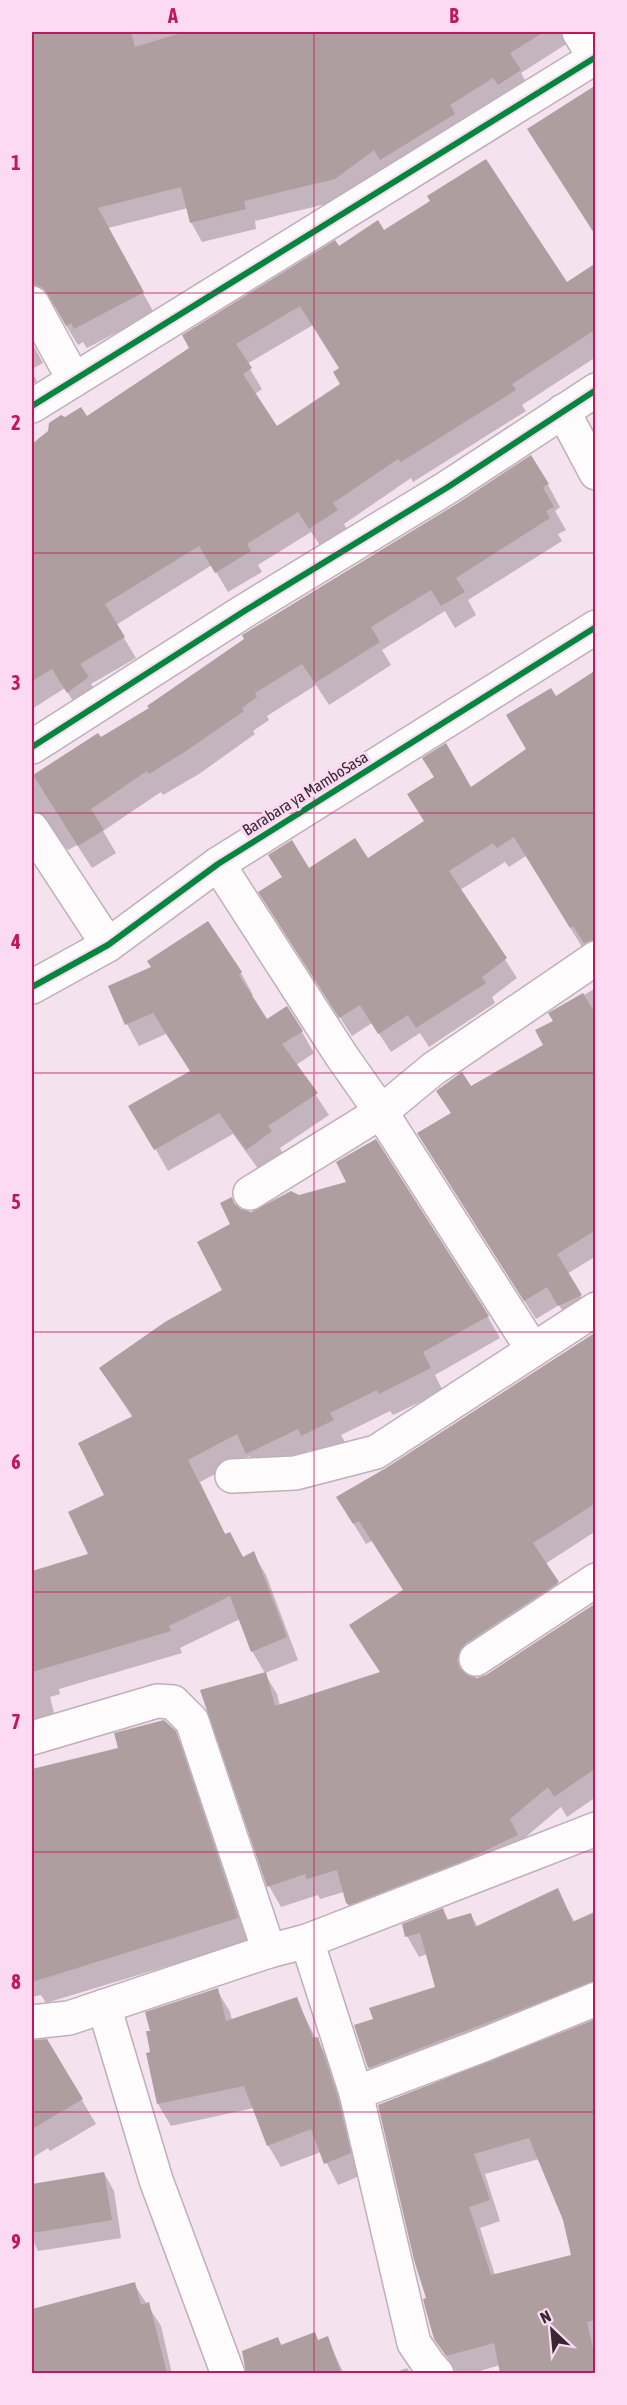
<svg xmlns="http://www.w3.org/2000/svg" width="627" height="2405" viewBox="0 0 627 2405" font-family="'Asap Condensed',sans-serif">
<rect width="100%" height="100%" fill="#f4e2ee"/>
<g fill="#0003" fill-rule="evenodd">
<polygon points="32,32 565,32 571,41 521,73 531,91 347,199 255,221 256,229 202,242 191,222 188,208 108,228 112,235 32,255"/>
<polygon points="596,98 596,236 529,130"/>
<path d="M384,232l183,52 29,-19v92l-74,48 4,6 -113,71 -2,-4 -67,46 4,7 -26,17 -11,-16 -53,33 4,7 -34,20 -16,-27 -96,60 20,33 -45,26 9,14 -20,15 -15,-25 -33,21v-215l16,-12 -12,-20 -4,-15 7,-9 10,-6 38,-14 251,-170zM313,325l27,44 2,15 -65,44 -22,-34 7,-5 -15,-25z"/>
<polygon points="112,236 154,313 87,348 83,342 78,345 55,307 45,304 32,309 32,275"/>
<polygon points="32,343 43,363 32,369"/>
<polygon points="32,372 37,381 32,385"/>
<polygon points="548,485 560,507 555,511 566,530 558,534 562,541 468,600 476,615 455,628 445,611 382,650 391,665 329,705 316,685 267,716 269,720 253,731 255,734 199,774 163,795 161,792 103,831 116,853 92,868 77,845 68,850 54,834 32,839 32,778"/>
<polygon points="596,672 596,960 586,944 582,947 526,856 509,867 505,862 460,890 517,978 492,997 495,1003 429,1047 420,1033 391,1052 372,1023 352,1036 272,912 283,879 309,870 368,860 528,750 555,698"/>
<polygon points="241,973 253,995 251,996 267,1021 286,1008 302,1032 314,1053 296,1065 329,1115 280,1148 283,1154 259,1170 233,1134 168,1171 131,1106 191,1072 166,1034 139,1046 127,1024"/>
<polygon points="596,988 596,1256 567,1274 592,1315 571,1325 559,1305 536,1319 430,1153 452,1114 438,1091 470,1088 545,1046 555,1022 550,1014"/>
<polygon points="236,1207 488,1317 500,1338 435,1375 443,1391 393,1415 390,1411 341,1435 345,1442 315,1457 310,1450 260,1475 249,1456 200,1482 226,1536 244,1558 253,1553 266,1575 298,1660 265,1673 252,1651 240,1619 180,1648 182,1653 59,1689 60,1694 50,1697 56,1721 32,1727 32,1573 90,1555 106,1496 133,1418 101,1369 224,1290 232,1225"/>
<polygon points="596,1333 596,1531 545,1564 570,1603 470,1672 469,1678 478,1679 487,1676 596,1605 596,1797 567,1817 561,1807 521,1841 360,1924 347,1902 344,1892 320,1899 318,1895 281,1907 269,1886 265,1674 277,1694 280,1706 381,1673 363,1646 404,1591 372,1541 366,1544 350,1518 387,1469"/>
<polygon points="174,1732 188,1755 250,1941 46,2003 41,1995 32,1997 32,1770 120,1749"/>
<polygon points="557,1890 574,1921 596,1911 596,2004 381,2088 369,2068 356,2026 375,2020 437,1988 427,1954 419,1957 407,1936 443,1910 449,1921 471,1915 478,1927"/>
<polygon points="217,1990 230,2012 232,2020 296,1999 316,2039 330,2061 362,2175 338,2185 321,2152 281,2167 268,2145 254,2108 171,2126 158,2104 151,2032"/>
<path d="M596,2021v353h-94l-2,-9 -30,9h-13l-22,-36 -7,-39 -48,-193zM539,2159l25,61 9,36 -78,19 -15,-47 20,-7 -15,-47z"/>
<polygon points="32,2041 47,2041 96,2124 50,2151 48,2148 32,2158"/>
<polygon points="104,2173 114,2191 121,2238 38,2251 32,2239 32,2185"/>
<polygon points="134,2284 161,2326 172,2374 32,2374 32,2369 49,2365"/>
<polygon points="327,2338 344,2374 252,2374 244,2352 278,2339 282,2346 319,2342"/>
<polygon points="407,2368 411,2374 391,2374"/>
</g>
<g fill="#ae9ea0" fill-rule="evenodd">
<polygon points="32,32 131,32 135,47 184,32 544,32 510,53 521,70 498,85 493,78 450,105 455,114 380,160 374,150 335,179 244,201 246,209 190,223 181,187 98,208 144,292 74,329 71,323 66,326 48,294 42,287 32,284"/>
<polygon points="596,85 596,236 527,129"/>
<path d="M486,159l81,123 29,-19v66l-84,55 4,6 -115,72 -3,-3 -65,44 5,7 -29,19 -11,-17 -51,32 4,7 -36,22 -16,-27 -94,58 20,33 -45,27 9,13 -22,16 -15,-24 -20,12v-237l16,-13 1,-8 12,-8 4,2 16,-10 6,9 102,-68 -7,-13 153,-95 4,6 39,-26 6,10 46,-29 -3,-5zM300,306l39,62 -6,4 7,12 -63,42 -34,-52 9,-6 -16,-24z"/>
<polygon points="531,455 549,484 543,488 554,507 546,511 550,518 456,578 465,592 441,606 431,590 371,627 380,642 315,683 302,664 255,693 257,697 242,708 244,711 186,751 149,774 147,771 91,809 104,830 78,846 33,775 98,733 101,737 149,708 147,706 244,639 242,635 458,503"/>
<polygon points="596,670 596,939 584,943 573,926 570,928 514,837 497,848 493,843 449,871 507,958 482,977 486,983 416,1028 408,1015 378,1034 360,1005 339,1018 258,892 282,877 268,855 292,840 309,868 355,838 368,858 424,821 407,794 434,777 422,758 446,743 471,787 526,749 506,715 551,688 556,696"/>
<polygon points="208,921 242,972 239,975 267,1019 287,1006 303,1031 282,1044 318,1093 268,1126 272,1131 246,1150 219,1113 154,1150 128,1106 190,1071 153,1013 125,1025 108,986 151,967 147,961"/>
<polygon points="583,993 596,1015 596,1230 557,1254 582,1295 558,1306 547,1287 524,1301 417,1133 451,1113 436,1091 462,1072 471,1086 543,1045 535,1030 553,1021 548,1013"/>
<polygon points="376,1139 489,1316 423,1352 431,1368 379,1394 377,1390 330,1413 334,1420 301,1436 298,1429 246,1454 237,1434 188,1460 225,1534 230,1532 243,1557 254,1551 287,1637 251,1652 230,1596 169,1626 171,1631 32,1672 32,1571 88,1554 68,1512 104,1495 78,1443 133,1416 99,1368 165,1322 222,1290 197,1242 230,1224 220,1203 232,1197 234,1203 241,1209 251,1212 291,1191 299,1195 346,1182 336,1162"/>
<polygon points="596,1332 596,1503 533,1543 559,1582 466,1643 460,1650 457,1660 460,1669 467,1675 477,1678 486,1675 596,1603 596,1768 554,1797 548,1787 510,1819 518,1835 468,1859 349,1905 346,1903 337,1870 307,1879 305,1874 267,1887 200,1690 266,1672 275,1706 380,1672 349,1625 403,1590 359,1521 353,1524 336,1497 386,1468"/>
<polygon points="164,1720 176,1731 238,1918 32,1982 32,1769 118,1748 114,1733"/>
<polygon points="558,1888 573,1922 596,1912 596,1981 368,2068 354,2025 373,2019 369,2008 435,1987 420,1933 405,1937 402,1924 443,1908 447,1920 471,1913 475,1927"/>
<polygon points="218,1988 226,2021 297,1997 313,2038 318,2037 338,2098 351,2153 324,2164 311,2129 267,2146 244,2086 157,2104 146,2053 150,2052 146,2031 150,2031 145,2012"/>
<path d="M596,2019v301l-9,2 9,40v11h-96l-6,-30 -48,13 -12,-17 -9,-32 -2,-8 3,-1 -12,-38 -36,-155zM529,2138l34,82 8,35 -80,20 -22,-68 21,-7 -16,-46z"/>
<polygon points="47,2039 83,2099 32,2129 32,2040"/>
<polygon points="104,2172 112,2220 32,2233 32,2184"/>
<polygon points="135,2282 141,2305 149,2302 167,2373 32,2373 32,2309"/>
<polygon points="315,2332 318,2340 328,2336 341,2373 246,2373 242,2351 278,2337 281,2345"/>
</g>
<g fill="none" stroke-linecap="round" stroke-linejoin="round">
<g stroke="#bfafba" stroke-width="36">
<g id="minor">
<polyline points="579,32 595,58"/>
<polyline points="32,303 74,380"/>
<polyline points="32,406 596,57"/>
<polyline points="563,411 596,473"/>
<polyline points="32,747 246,610 448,487 596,390"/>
<polyline points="32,829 108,945"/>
<polyline points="218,864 341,1055 381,1112 533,1350"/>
<polyline points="32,987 108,945 218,864 596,627"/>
<polyline points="250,1193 381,1112 433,1069 596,958"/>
<polyline points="232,1476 295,1473 376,1452 596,1309"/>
<polyline points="476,1659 596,1580"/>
<polyline points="32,1738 157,1701 173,1702 192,1721 269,1951"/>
<polyline points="307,1941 356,2093 414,2343 429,2365 437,2374"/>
<polyline points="104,2006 156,2180 228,2374"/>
<polyline points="32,2022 69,2018 269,1951 307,1941 596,1829"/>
<polyline points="356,2093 483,2045 596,1999"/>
</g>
</g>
<use href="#minor" stroke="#fdfbfc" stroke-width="33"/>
<g stroke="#fcdaf1" stroke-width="10">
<g id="cycleway">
<polyline points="32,406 596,57"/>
<polyline points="32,747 246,610 448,487 596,390"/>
<polyline points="32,987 108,945 218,864 596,627"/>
</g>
</g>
<use href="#cycleway" stroke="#00873e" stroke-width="6"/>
</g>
<path fill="none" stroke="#c2185b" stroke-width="1.5" stroke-opacity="0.55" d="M314,32v2342M32,293h564M32,553h564M32,813h564M32,1073h564M32,1332h564M32,1592h564M32,1852h564M32,2112h564"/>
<g text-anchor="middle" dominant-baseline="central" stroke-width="6" stroke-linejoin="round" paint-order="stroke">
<g font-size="16" fill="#372731" stroke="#fcdaf1">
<text transform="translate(305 793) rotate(-32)">Barabara ya MamboSasa</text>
</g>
</g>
<rect width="627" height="2405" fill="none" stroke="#fcdaf1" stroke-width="66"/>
<g transform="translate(552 2330) rotate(334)" stroke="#fcdaf1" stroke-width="4.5" paint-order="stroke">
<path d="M0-4.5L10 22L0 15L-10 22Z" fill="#372731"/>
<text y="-9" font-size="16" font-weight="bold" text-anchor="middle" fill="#372731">N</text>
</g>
<rect x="33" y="33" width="561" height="2339" fill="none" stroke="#c2185b" stroke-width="2"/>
<g font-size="20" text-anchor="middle" font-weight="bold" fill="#c2185b">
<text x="173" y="23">A</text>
<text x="454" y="23">B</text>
<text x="16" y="170">1</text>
<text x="16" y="430">2</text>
<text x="16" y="690">3</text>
<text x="16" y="949">4</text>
<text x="16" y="1209">5</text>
<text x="16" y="1469">6</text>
<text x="16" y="1729">7</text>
<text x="16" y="1989">8</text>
<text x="16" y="2249">9</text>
</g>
</svg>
